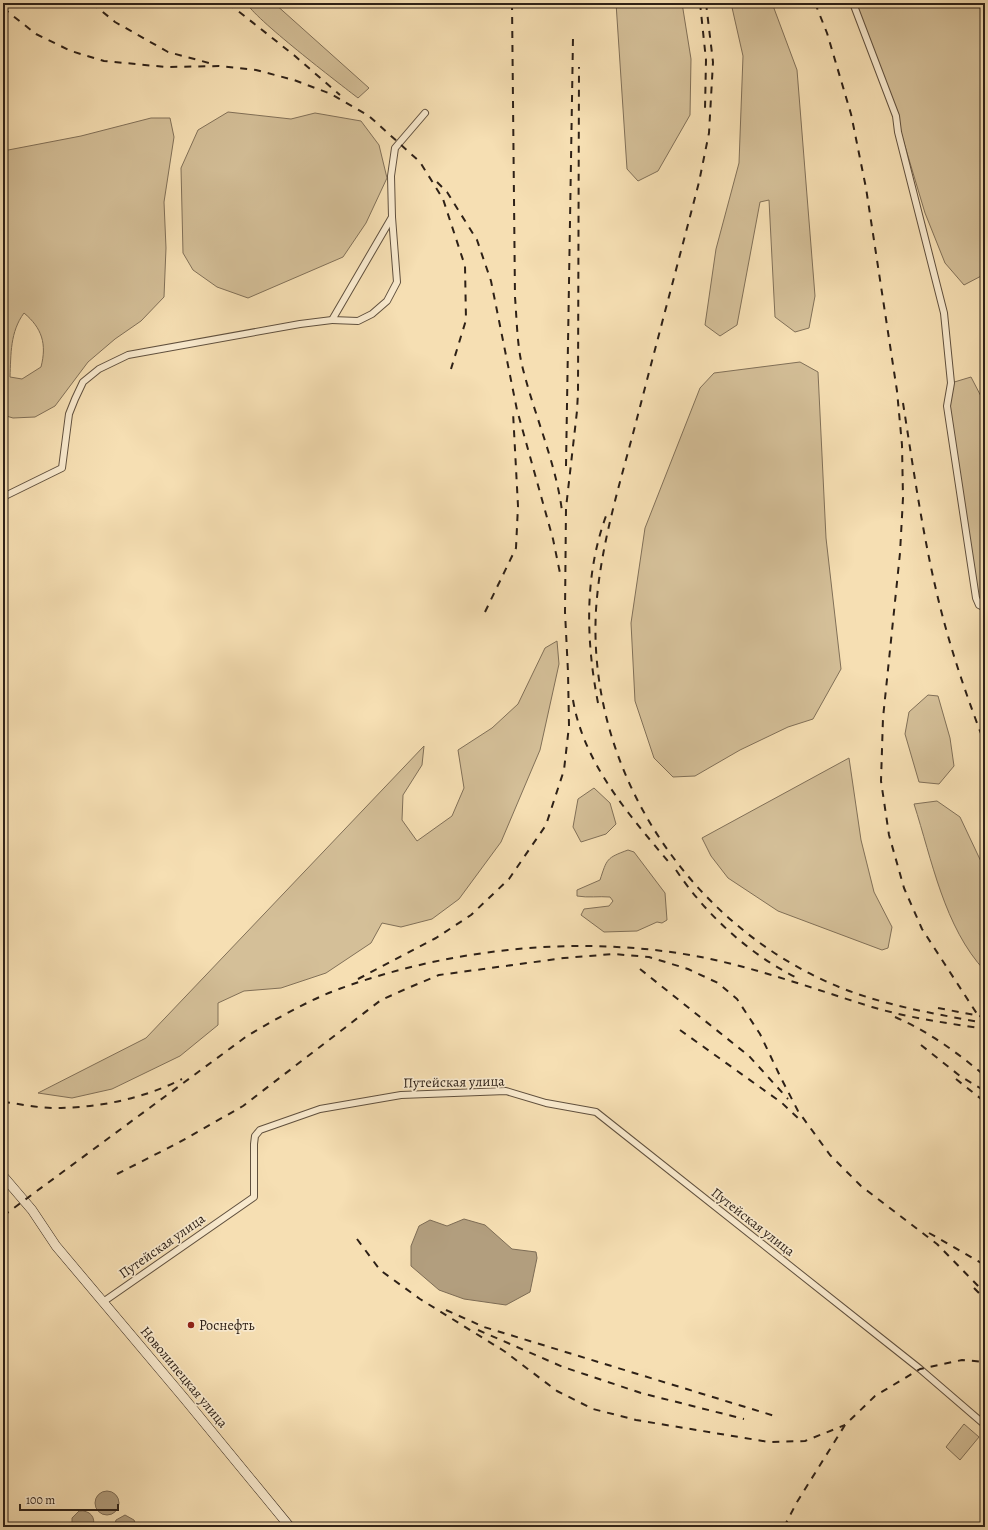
<svg xmlns="http://www.w3.org/2000/svg" width="988" height="1530" viewBox="0 0 988 1530" font-family="Alegreya,serif">
<rect width="100%" height="100%" fill="#f6dfb3"/>
<filter id="stains"><feTurbulence type="fractalNoise" baseFrequency=".005" numOctaves="4"/><feColorMatrix values="0 0 0 0 .2 0 0 0 0 .09 0 0 0 0 .02 0 0 0 .5 -.17"/></filter>
<radialGradient id="worn" r=".72"><stop offset=".6" stop-color="#630" stop-opacity="0"/><stop offset="1" stop-color="#630" stop-opacity=".3"/></radialGradient>
<g fill="#d4bf98" stroke="#817058" fill-rule="evenodd">
<path d="M247,3h27l95,85 -11,10c-17,-13 -107,-82 -111,-95z"/>
<polygon points="616,3 682,3 691,59 690,115 658,171 638,181 627,169"/>
<polygon points="731,3 772,3 797,70 815,296 809,328 795,332 775,317 769,200 760,202 737,325 720,336 705,325 716,249 739,163 743,56"/>
<polygon points="853,3 985,3 985,274 964,285 945,263 925,213 896,116"/>
<polygon points="228,112 291,119 315,113 361,121 379,145 387,178 366,223 343,257 248,298 217,287 193,270 183,253 181,168 198,130"/>
<path d="M151,118h19l4,19 -10,65 2,46 -2,49 -23,24 -26,18 -27,23 -33,44 -20,11 -22,1 -10,-3v-264l78,-15zM24,313c18,15 23,31 17,54l-19,12 -12,-2c1,-23 0,-45 14,-64z"/>
<polygon points="800,362 818,372 826,538 841,669 813,719 788,727 740,750 695,776 673,777 654,758 635,701 631,623 645,528 700,388 714,373"/>
<polygon points="971,377 985,404 985,599 976,598 947,406 951,383"/>
<polygon points="557,641 559,664 540,750 501,842 459,899 432,919 401,927 382,923 371,943 326,973 281,988 244,991 218,1003 218,1025 180,1056 112,1089 72,1098 38,1093 146,1038 424,746 422,765 403,795 402,820 417,841 452,816 464,788 458,750 492,728 518,704 545,648"/>
<polygon points="928,695 938,696 950,738 954,766 939,784 919,782 905,734 909,712"/>
<polygon points="849,758 861,840 874,892 892,927 888,948 882,950 778,911 728,878 711,856 702,838"/>
<polygon points="594,788 610,803 616,824 606,834 581,842 573,827 578,799"/>
<path d="M937,801l23,16 25,53v101c-41,-44 -53,-111 -71,-167z"/>
<path d="M628,850l6,2 31,41 2,27 -5,3 -5,-1 -20,9 -33,1 -23,-17 3,-6 25,-3 4,-5 -3,-4c-11,-1 -22,1 -33,-1v-6l23,-10c7,-21 6,-22 28,-30z"/>
<polygon points="985,1160 985,1193 981,1185"/>
<polygon points="964,1424 979,1437 960,1460 946,1447"/>
</g>
<g fill="#b29e7e" stroke="#7d6c55">
<polygon points="464,1219 485,1225 512,1249 536,1252 537,1258 530,1292 506,1305 464,1299 439,1290 411,1266 411,1246 419,1226 430,1220 447,1226"/>
<circle cx="107" cy="1503" r="12"/>
<path d="M79,1511c11,-1 17,6 14,16h-21v-9z"/>
<polygon points="125,1515 134,1520 137,1527 114,1527 116,1520"/>
</g>
<g fill="none" stroke-linecap="round" stroke-linejoin="round">
<g stroke="#60503e" stroke-width="8">
<g id="street">
<polyline points="853,3 896,116 898,132 944,313 951,383 947,406 976,598 979,605 985,608"/>
<polyline points="332,320 358,321 372,314 387,301 397,282 392,217"/>
<polyline points="3,497 62,468 69,414 75,399 83,382 99,369 128,355 300,324 332,320 392,217 391,176 395,148 425,113"/>
<polyline points="103,1302 254,1197 254,1144 255,1136 260,1130 320,1109 401,1095 506,1091 546,1103 596,1112 920,1369 985,1425"/>
</g>
</g>
<g stroke="#2e2117" stroke-width="10">
<polyline id="secondary" points="3,1176 32,1210 56,1246 184,1398 290,1527"/>
</g>
<use href="#street" stroke="#f9eace" stroke-width="6"/>
<use href="#secondary" stroke="#f9eace" stroke-width="9"/>
<g stroke="#2e2117" stroke-width="2" stroke-dasharray="7 7" stroke-linecap="butt">
<polyline points="92,3 115,22 168,52 209,63"/>
<polyline points="228,3 295,56 340,95"/>
<path d="M512,3l3,294c2,25 2,52 9,76 12,46 32,91 38,138"/>
<polyline points="700,3 706,60 705,109"/>
<path d="M706,3l7,59 -4,71 -10,49c-21,81 -43,163 -64,244 -16,61 -35,121 -39,184 -9,161 94,316 243,377 47,19 97,27 146,36"/>
<polyline points="815,3 827,33 851,114 866,188 897,391 902,445 903,498 900,553 883,718 881,781 889,835 904,888 922,929 979,1017"/>
<polyline points="3,8 36,34 71,51 104,61 166,67 219,66 256,70 294,80 331,94 369,116 420,162 443,199 465,266 466,320 451,369"/>
<polyline points="437,182 447,192 477,240 491,281 517,410 553,539 561,578"/>
<path d="M903,403c10,63 19,128 34,191 12,51 29,101 48,150"/>
<polyline points="566,466 573,38"/>
<polyline points="485,612 516,548 518,506 513,412"/>
<path d="M573,700c11,65 58,117 99,166"/>
<path d="M598,703c-12,-62 -14,-127 8,-187"/>
<path d="M676,870c30,45 74,85 123,109"/>
<polyline points="640,969 749,1056 788,1099"/>
<polyline points="358,979 436,938 471,915 509,879 546,825 564,770 569,726 568,672 565,612 566,508 577,411 578,392 579,67"/>
<polyline points="938,1008 985,1017"/>
<path d="M895,1017c33,14 63,36 90,59"/>
<polyline points="680,1030 782,1103 801,1121"/>
<polyline points="921,1045 960,1076 985,1091"/>
<polyline points="956,1079 985,1102"/>
<path d="M3,1102c19,2 39,7 58,6 41,-1 84,-10 121,-29"/>
<polyline points="117,1174 178,1143 243,1106 381,1000 408,988 439,975 564,958 614,954 649,957 688,969 718,983 737,999 760,1034 780,1076 798,1111 830,1155 861,1186 937,1244 983,1291"/>
<path d="M3,1216l244,-180c29,-17 60,-35 92,-47 115,-42 247,-55 367,-31 57,12 111,32 166,49 37,11 75,16 113,22"/>
<polyline points="929,1233 985,1265"/>
<polyline points="357,1239 380,1270 420,1299 504,1351 557,1391 593,1409 636,1420 769,1442 805,1441 845,1425"/>
<polyline points="974,1288 985,1299"/>
<polyline points="446,1310 484,1327 778,1417"/>
<polyline points="478,1330 563,1367 641,1393 744,1419"/>
<polyline points="784,1527 797,1502 845,1425 875,1396 920,1369 962,1360 985,1362"/>
</g>
</g>
<circle fill="#8f2418" stroke="#f9eace" stroke-width="1.5" cx="191" cy="1325" r="4"/>
<g text-anchor="middle" dominant-baseline="central" stroke-width="3.5" stroke-linejoin="round" paint-order="stroke">
<g font-size="14" fill="#2e2117" stroke="#f9eace">
<text transform="translate(454 1082) rotate(-1)">Путейская улица</text>
<text transform="translate(753 1222) rotate(38)">Путейская улица</text>
<text transform="translate(162 1246) rotate(-35)">Путейская улица</text>
<text transform="translate(184 1377) rotate(50)">Новолипецкая улица</text>
</g>
<g font-size="14" fill="#2e2117" stroke="#f9eace" text-anchor="start">
<text x="199" y="1325">Роснефть</text>
</g>
</g>
<rect width="988" height="1530" fill="none" stroke="#f6dfb3" stroke-width="16"/>
<rect x="4" y="4" width="980" height="1522" fill="none" stroke="#2e2117" stroke-width="2"/>
<rect x="8" y="8" width="972" height="1514" fill="none" stroke="#2e2117"/>
<path d="M20 1504v6h98v-6" fill="none" stroke="#2e2117" stroke-width="2"/>
<text x="26" y="1504" font-size="12" fill="#2e2117" stroke="#f9eace" stroke-width="3" paint-order="stroke">100 m</text>
<rect width="100%" height="100%" filter="url(#stains)"/>
<rect width="100%" height="100%" fill="url(#worn)"/>
</svg>
